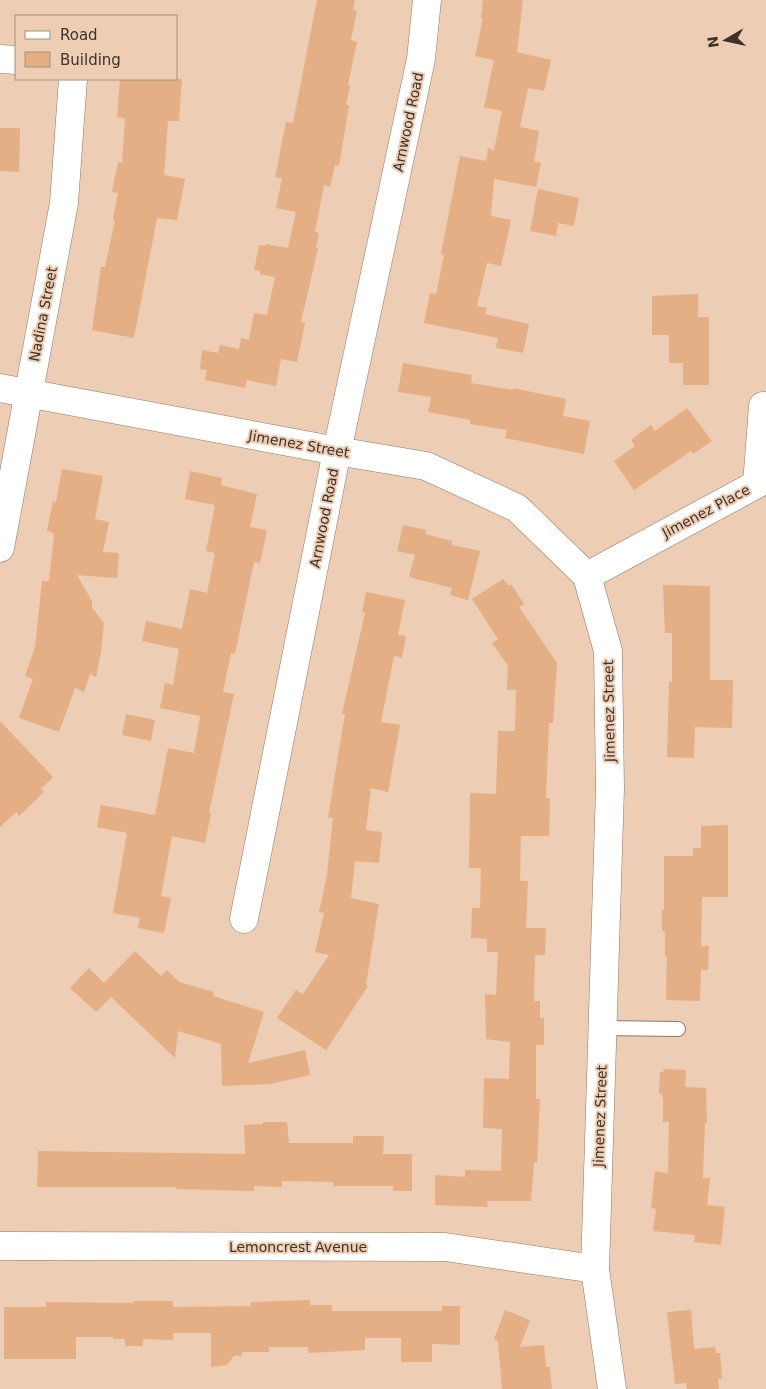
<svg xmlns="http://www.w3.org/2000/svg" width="766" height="1389" viewBox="0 0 766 1389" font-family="'DejaVu Sans',sans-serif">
<rect width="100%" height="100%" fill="#edcdb3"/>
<g fill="#e4af84">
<polygon points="317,0 355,0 353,10 357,11 351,40 357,42 348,85 350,86 346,105 349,105 339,166 335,165 330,187 324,185 315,232 319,233 316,248 318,248 301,322 305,323 297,362 281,359 276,386 247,380 245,388 205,380 207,370 200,369 202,350 218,353 220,345 239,349 241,338 249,340 254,313 267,315 275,277 260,274 260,271 254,270 259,245 265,246 266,244 288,248 296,212 276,208 282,178 275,177 286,122 293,123"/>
<polygon points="483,0 523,0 517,52 551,60 544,91 528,88 520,127 539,131 534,161 541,163 536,187 494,179 491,216 511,220 501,266 487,263 477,306 487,308 485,314 529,324 523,353 496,348 498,338 424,323 430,293 436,294 444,255 441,254 460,156 486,161 488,148 494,150 502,111 484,107 494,60 475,56 483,18 481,18"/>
<polygon points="120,79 182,79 179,121 168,121 164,175 185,179 177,220 157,218 134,338 92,330 101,267 105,267 115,220 113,219 118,193 112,192 118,162 122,163 125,118 117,117"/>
<polygon points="0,128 20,128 19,172 0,171"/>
<polygon points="538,189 579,198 574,226 558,223 556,236 530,231"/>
<polygon points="698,294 698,317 709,317 709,385 683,385 683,363 669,363 669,335 652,335 652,296"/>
<polygon points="403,363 472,375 471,383 513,390 513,388 566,399 563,416 590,421 584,454 505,438 507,430 470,424 470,420 428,412 431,397 398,392"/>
<polygon points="687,408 712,441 693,454 691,451 634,490 614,461 635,446 631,440 651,425 655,431"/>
<polygon points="62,469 103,476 95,519 109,522 103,552 119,553 117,578 77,575 92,601 92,608 104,623 101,652 96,677 90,674 84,692 75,688 59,732 19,718 33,679 25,676 35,647 42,581 49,581 54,534 47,530 53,501 56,502"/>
<polygon points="190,471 222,478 221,485 257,494 250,527 267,530 260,563 254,562 235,654 231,653 223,692 234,694 209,813 211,813 205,843 172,836 161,896 171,898 164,933 138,928 140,918 113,913 127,833 97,827 101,805 155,815 168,748 194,753 200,716 160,708 165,683 173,685 179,649 142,641 146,621 182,629 190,589 207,593 215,553 206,551 215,505 185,499"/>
<polygon points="403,525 426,530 425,534 452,541 452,545 480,551 468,600 450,595 452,588 409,577 415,555 397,551"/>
<polygon points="503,579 509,586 511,584 524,604 519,607 557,663 553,723 549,723 546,798 550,798 549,836 521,836 520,881 528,881 526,928 546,928 545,955 535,955 534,1001 540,1001 540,1018 544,1018 544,1045 536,1045 536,1099 540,1099 537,1163 534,1162 531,1201 487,1201 488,1207 435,1205 435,1175 465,1177 465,1170 501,1171 502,1129 483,1128 484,1078 509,1079 510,1042 486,1039 485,994 496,995 498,952 487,952 487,939 471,938 472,908 480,908 481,868 469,868 470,793 496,794 498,731 515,731 516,690 507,690 508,666 492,643 498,639 472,599"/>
<polygon points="663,585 710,586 710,680 733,680 732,728 695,727 694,758 667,757 669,681 672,682 672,633 665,633"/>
<polygon points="366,592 405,600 398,635 406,636 402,658 394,656 381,722 400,725 388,792 371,788 366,830 382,832 379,863 355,861 351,898 379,904 366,985 368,986 326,1050 277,1018 296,990 303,994 329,955 315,952 324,913 319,912 327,875 333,818 328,817 345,714 342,714 365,613 362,612"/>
<polygon points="126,714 155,720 151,741 122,735"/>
<polygon points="0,721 53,777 41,789 44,792 19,816 16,812 0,827"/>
<polygon points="728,825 728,897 702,897 701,946 709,946 708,970 701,970 700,1001 666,1000 667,956 665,956 665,931 662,931 662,910 664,910 664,856 693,856 693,848 701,848 701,826"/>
<polygon points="135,951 161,976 167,970 179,982 214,992 213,996 264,1012 248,1063 305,1050 310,1075 270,1084 222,1086 221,1044 178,1031 175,1058 111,997 96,1012 70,988 89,968 104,983"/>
<polygon points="663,1069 686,1070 685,1087 706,1088 707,1123 705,1123 703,1178 710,1178 707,1205 725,1207 721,1245 694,1242 695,1235 653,1231 656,1209 651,1208 655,1171 668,1173 669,1122 663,1122 663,1100 662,1094 659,1094 660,1072 664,1072"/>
<polygon points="263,1122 287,1122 289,1143 353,1143 353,1136 384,1136 383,1154 412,1154 412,1191 393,1191 393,1186 333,1186 333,1182 282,1181 282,1187 254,1186 254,1191 176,1189 176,1187 37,1187 38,1151 245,1154 244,1125 263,1124"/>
<polygon points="310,1300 310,1305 332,1305 332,1311 442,1311 442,1306 460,1306 460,1345 432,1344 432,1362 401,1362 401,1338 365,1338 365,1350 308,1353 308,1347 269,1347 269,1352 242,1352 242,1356 234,1356 227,1365 211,1367 211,1333 173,1333 173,1340 143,1339 143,1346 125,1346 125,1339 113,1339 113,1337 76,1337 76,1359 4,1359 4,1307 46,1307 46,1302 134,1303 134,1301 173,1301 173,1307 251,1306 251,1302"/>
<polygon points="505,1310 530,1320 520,1347 544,1345 546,1367 550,1367 552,1389 502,1389 498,1341 494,1339"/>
<polygon points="691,1310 694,1349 715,1347 716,1353 720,1353 722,1379 718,1379 719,1389 687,1389 686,1383 675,1384 667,1312"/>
</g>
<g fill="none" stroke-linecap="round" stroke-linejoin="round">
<g stroke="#957760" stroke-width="16">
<polyline id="lane" points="602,1028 678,1029"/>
</g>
<g stroke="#957760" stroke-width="29">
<g id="street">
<polyline points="0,59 16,60"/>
<polyline points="0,388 337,451 426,466 517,508 587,576 608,651 610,788 595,1269 612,1389"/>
<polyline points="0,548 64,203 73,79"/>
<polyline points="587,576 757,484 763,406"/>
<polyline points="244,919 337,451 421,59 427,0"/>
<polyline points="0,1246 445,1247 595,1269"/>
</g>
</g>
<use href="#lane" stroke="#fff" stroke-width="14"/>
<use href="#street" stroke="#fff" stroke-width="28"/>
</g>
<g text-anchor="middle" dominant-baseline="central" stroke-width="4" stroke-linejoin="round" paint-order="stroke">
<g font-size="14" fill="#3f3228" stroke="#edcdb3">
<text transform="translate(408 122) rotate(-78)">Arnwood Road</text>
<text transform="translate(43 314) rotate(-79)">Nadina Street</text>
<text transform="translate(299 444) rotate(10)">Jimenez Street</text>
<text transform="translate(706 511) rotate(-28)">Jimenez Place</text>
<text transform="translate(324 518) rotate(-79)">Arnwood Road</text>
<text transform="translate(609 711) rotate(-91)">Jimenez Street</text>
<text transform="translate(600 1116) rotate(-88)">Jimenez Street</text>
<text x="298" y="1247">Lemoncrest Avenue</text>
</g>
</g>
<rect x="15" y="15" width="162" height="65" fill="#edcdb3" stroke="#a78f7b"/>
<rect x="25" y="31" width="25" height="8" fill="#ffffff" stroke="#a78f7b"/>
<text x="60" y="40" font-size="15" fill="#3f3228">Road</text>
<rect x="25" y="52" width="25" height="15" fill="#e4af84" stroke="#a78f7b"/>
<text x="60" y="65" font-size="15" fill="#3f3228">Building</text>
<g transform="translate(726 40) rotate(261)" stroke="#edcdb3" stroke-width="4" paint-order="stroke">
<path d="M0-4L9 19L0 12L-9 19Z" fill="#3f3228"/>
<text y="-8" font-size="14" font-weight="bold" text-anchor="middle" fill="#3f3228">N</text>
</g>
</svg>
